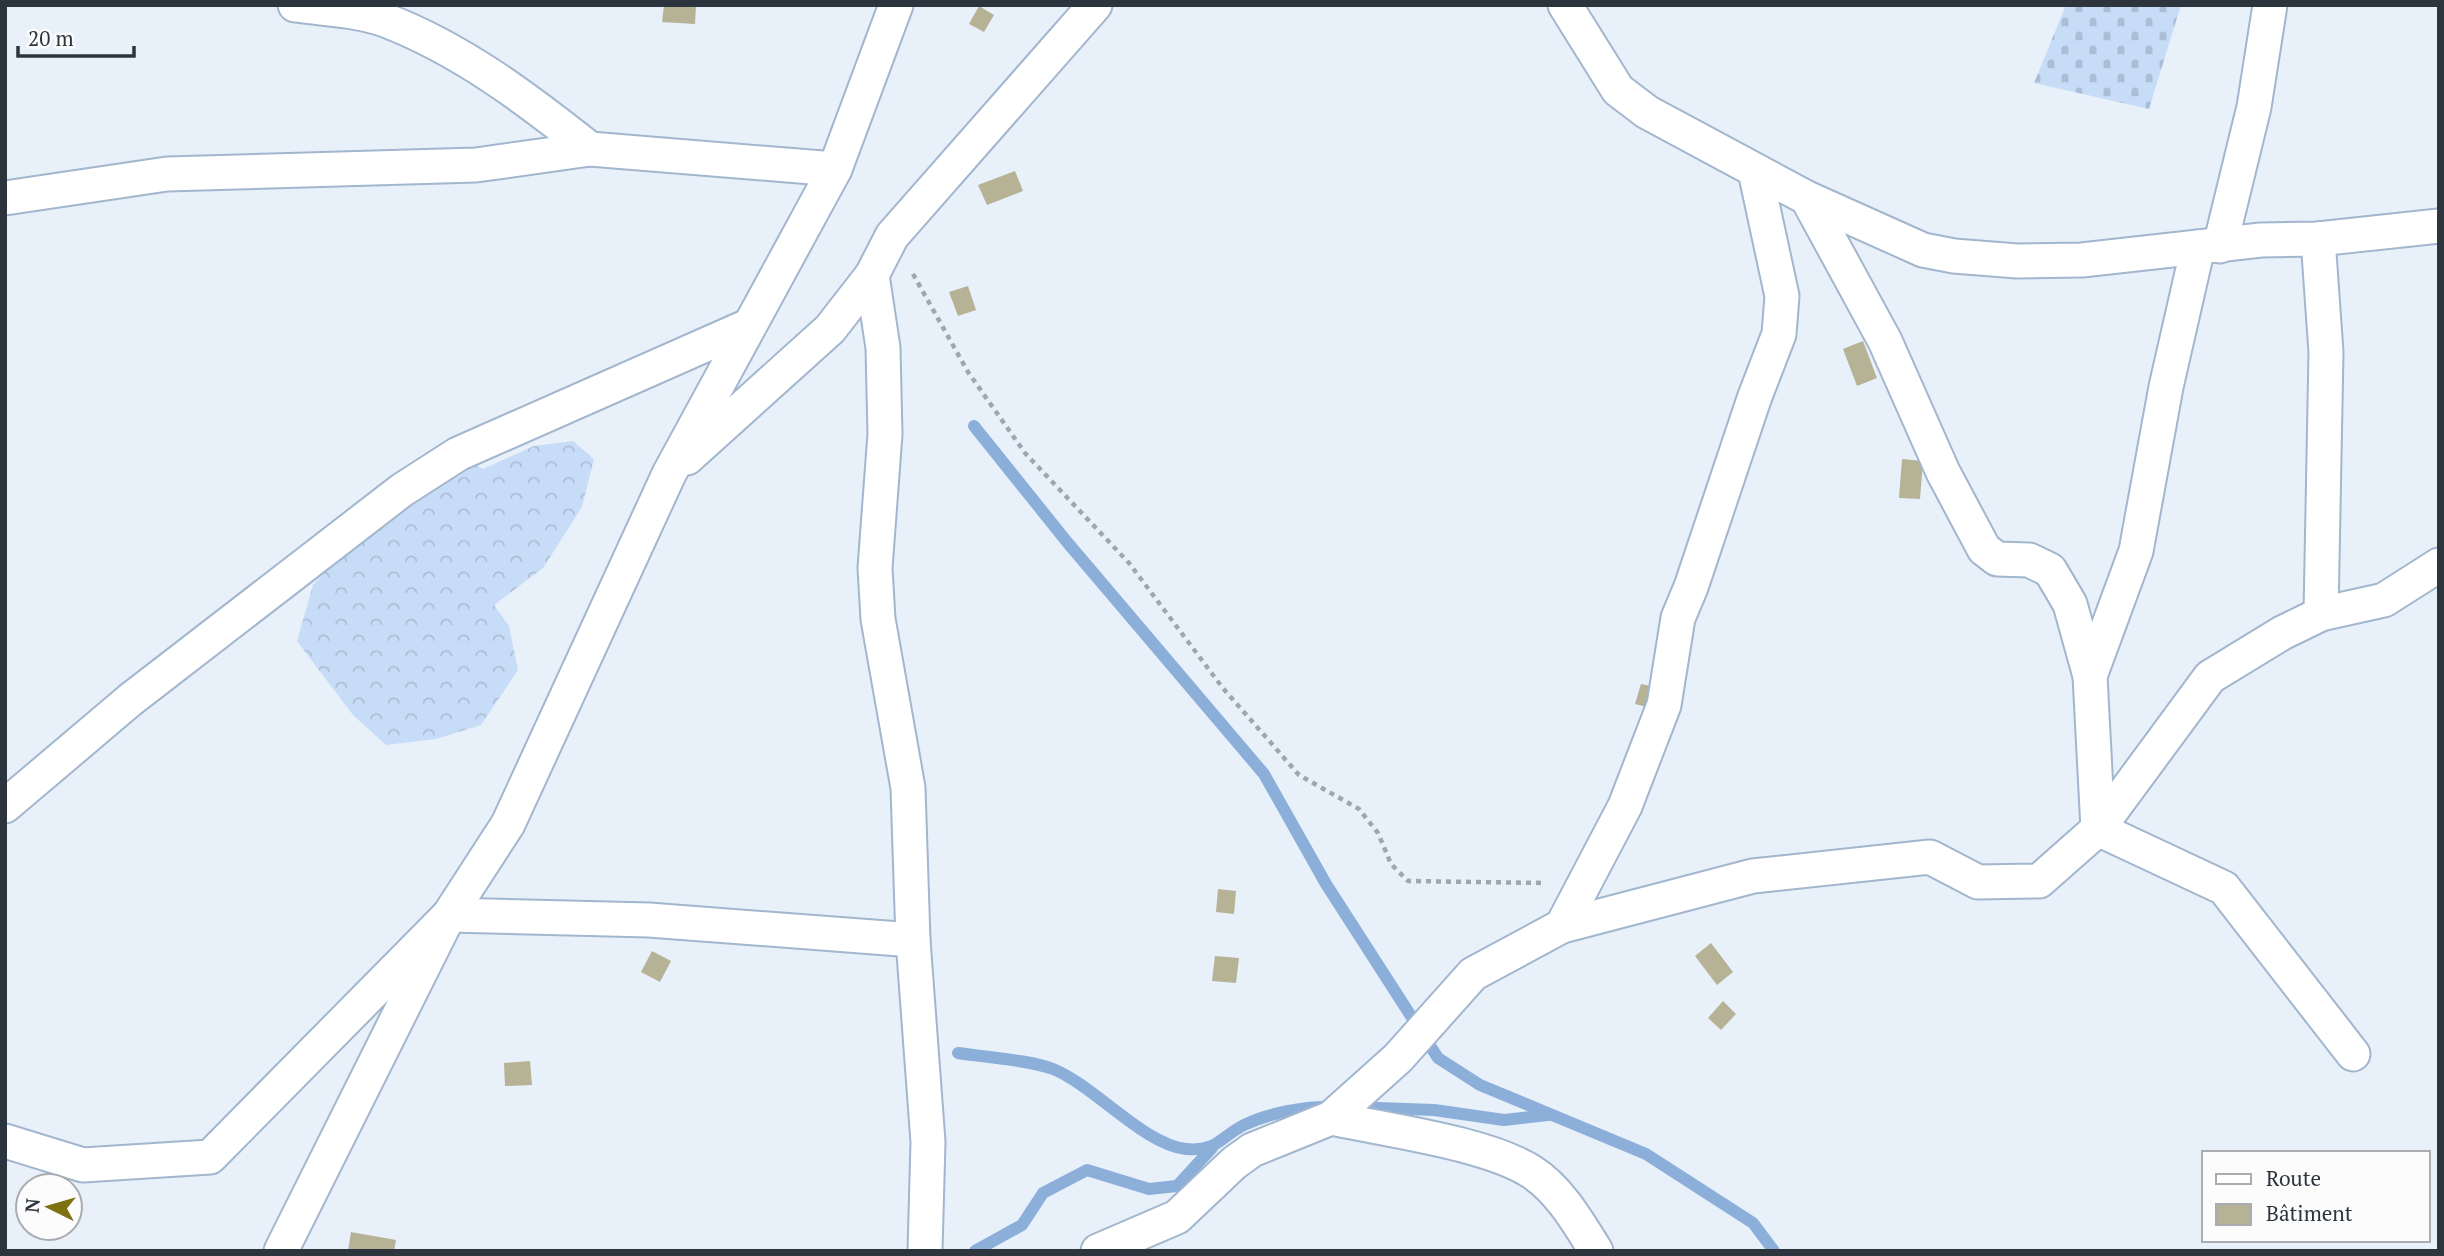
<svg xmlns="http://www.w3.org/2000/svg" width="2444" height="1256" viewBox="0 0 2444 1256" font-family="'PT Serif',serif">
<defs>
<pattern id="forest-crowns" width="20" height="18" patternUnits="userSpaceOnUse" patternTransform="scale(1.75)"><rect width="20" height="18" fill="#c7ddf7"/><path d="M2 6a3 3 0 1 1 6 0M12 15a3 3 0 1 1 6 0" fill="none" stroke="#abbed5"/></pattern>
<pattern id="cemetery-stones" width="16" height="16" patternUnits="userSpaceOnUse" patternTransform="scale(1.75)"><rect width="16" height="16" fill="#c7ddf7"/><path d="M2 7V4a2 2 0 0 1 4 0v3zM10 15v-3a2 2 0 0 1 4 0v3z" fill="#abbed5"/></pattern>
</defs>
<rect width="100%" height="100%" fill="#e8f0fa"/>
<polygon fill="url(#forest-crowns)" points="573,441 594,459 582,507 543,568 494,605 509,626 518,670 481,725 436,739 386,745 353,715 297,641 313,585 402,490 458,454 483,469 534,446"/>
<polygon fill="url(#cemetery-stones)" points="2066,5 2181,5 2149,109 2034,83"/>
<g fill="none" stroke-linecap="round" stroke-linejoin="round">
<g stroke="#8cafda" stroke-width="12">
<polyline points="974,426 1067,542 1264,774 1326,884 1438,1058 1480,1085 1646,1154 1753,1223 1774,1251"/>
<path d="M958,1053c26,4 72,7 95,16 42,17 90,75 133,80 31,3 34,-12 58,-24 25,-12 61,-19 88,-18"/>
<polyline points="1350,1107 1434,1110 1504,1120 1548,1115"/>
<polyline points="975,1251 1022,1225 1043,1193 1087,1170 1149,1189 1177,1186 1212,1148"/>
</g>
</g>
<g fill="#b6b295">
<polygon points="664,5 696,5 695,24 662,22"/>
<polygon points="979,6 994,15 984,32 969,24"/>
<polygon points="1015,171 1023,191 987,205 978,185"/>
<polygon points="968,286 976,310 958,316 949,292"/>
<polygon points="1863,341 1877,378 1857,386 1843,349"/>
<polygon points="1902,459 1923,461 1920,499 1899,498"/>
<polygon points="1641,684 1664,689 1659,710 1635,704"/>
<polygon points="1218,889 1236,891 1234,914 1216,912"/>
<polygon points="1711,943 1733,972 1717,985 1695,956"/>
<polygon points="652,951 671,961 660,982 641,972"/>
<polygon points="1215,956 1239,958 1236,983 1212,981"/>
<polygon points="1723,1001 1736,1014 1721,1030 1708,1018"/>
<polygon points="530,1061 532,1085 505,1086 504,1063"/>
<polygon points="351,1232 396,1240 394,1251 348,1251"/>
</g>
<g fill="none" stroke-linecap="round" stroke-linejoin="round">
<g stroke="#a2b6ce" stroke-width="37">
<g id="street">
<path d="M295,5c28,4 63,5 90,15 76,29 142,79 205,129"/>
<polyline points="1565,5 1618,90 1647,112 1807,198 1923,250 1954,256 2017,261 2082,260 2261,240 2318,239 2439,226"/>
<polyline points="5,198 167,174 476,165 590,149 835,169"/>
<polyline points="1807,198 1885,341 1943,472 1984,549 1997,559 2029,560 2050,570 2070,604 2090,676"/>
<polyline points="2318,239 2326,352 2321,614"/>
<polyline points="2220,246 2254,107 2270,5"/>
<polyline points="2198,247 2166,387 2136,551 2090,676 2098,829 2224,888 2353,1054"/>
<polyline points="872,275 883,348 885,434 875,568 878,619 908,788 913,940 928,1142 925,1251"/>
<polyline points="687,458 830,329 872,275 892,236 1095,5"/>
<polyline points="5,806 130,700 402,490 458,454 748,326"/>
<polyline points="1562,926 1625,806 1664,705 1678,618 1691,587 1754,399 1779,334 1782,296 1755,171"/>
<path d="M1331,1118c55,12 156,25 201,54 28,18 47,52 64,79"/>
<polyline points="5,1141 83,1165 210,1157 449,915 649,920 913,940"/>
<polyline points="281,1251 449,915 508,824 669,474 835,169 896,5"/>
<polyline points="1098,1251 1177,1217 1234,1163 1252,1150 1331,1118 1398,1058 1473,974 1562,926 1753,876 1930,857 1978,882 2039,881 2098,829 2210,677 2282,633 2321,614 2384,600 2439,565"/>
</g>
</g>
<polyline stroke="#9ea6b0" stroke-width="4.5" stroke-dasharray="5 5" stroke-linecap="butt" points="913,274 968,372 1025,453 1129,563 1222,687 1299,775 1359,809 1378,833 1391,864 1408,881 1545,883"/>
<use href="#street" stroke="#fff" stroke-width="33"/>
</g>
<rect width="2444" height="1256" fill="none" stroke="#2c343e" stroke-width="14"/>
<rect x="2202" y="1151" width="228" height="91" fill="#fcfcfc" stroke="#a9acb0" stroke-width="2"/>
<rect x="2216" y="1174" width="35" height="10" fill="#ffffff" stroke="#a9acb0" stroke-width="2"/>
<text x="2266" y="1186" font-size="21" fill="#2c343e">Route</text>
<rect x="2216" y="1204" width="35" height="21" fill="#b6b295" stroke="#a9acb0" stroke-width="2"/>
<text x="2266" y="1221" font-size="21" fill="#2c343e">Bâtiment</text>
<g transform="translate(49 1207) rotate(275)"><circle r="33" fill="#fcfcfc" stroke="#a9acb0" stroke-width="2"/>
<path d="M0-5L12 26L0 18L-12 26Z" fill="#7d7112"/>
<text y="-10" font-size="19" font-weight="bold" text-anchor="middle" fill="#2c343e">N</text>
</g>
<path d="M18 46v10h116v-10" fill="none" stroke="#2c343e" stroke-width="3.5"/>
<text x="28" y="46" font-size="21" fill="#2c343e" stroke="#fcfcfc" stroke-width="5" paint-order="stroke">20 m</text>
</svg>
